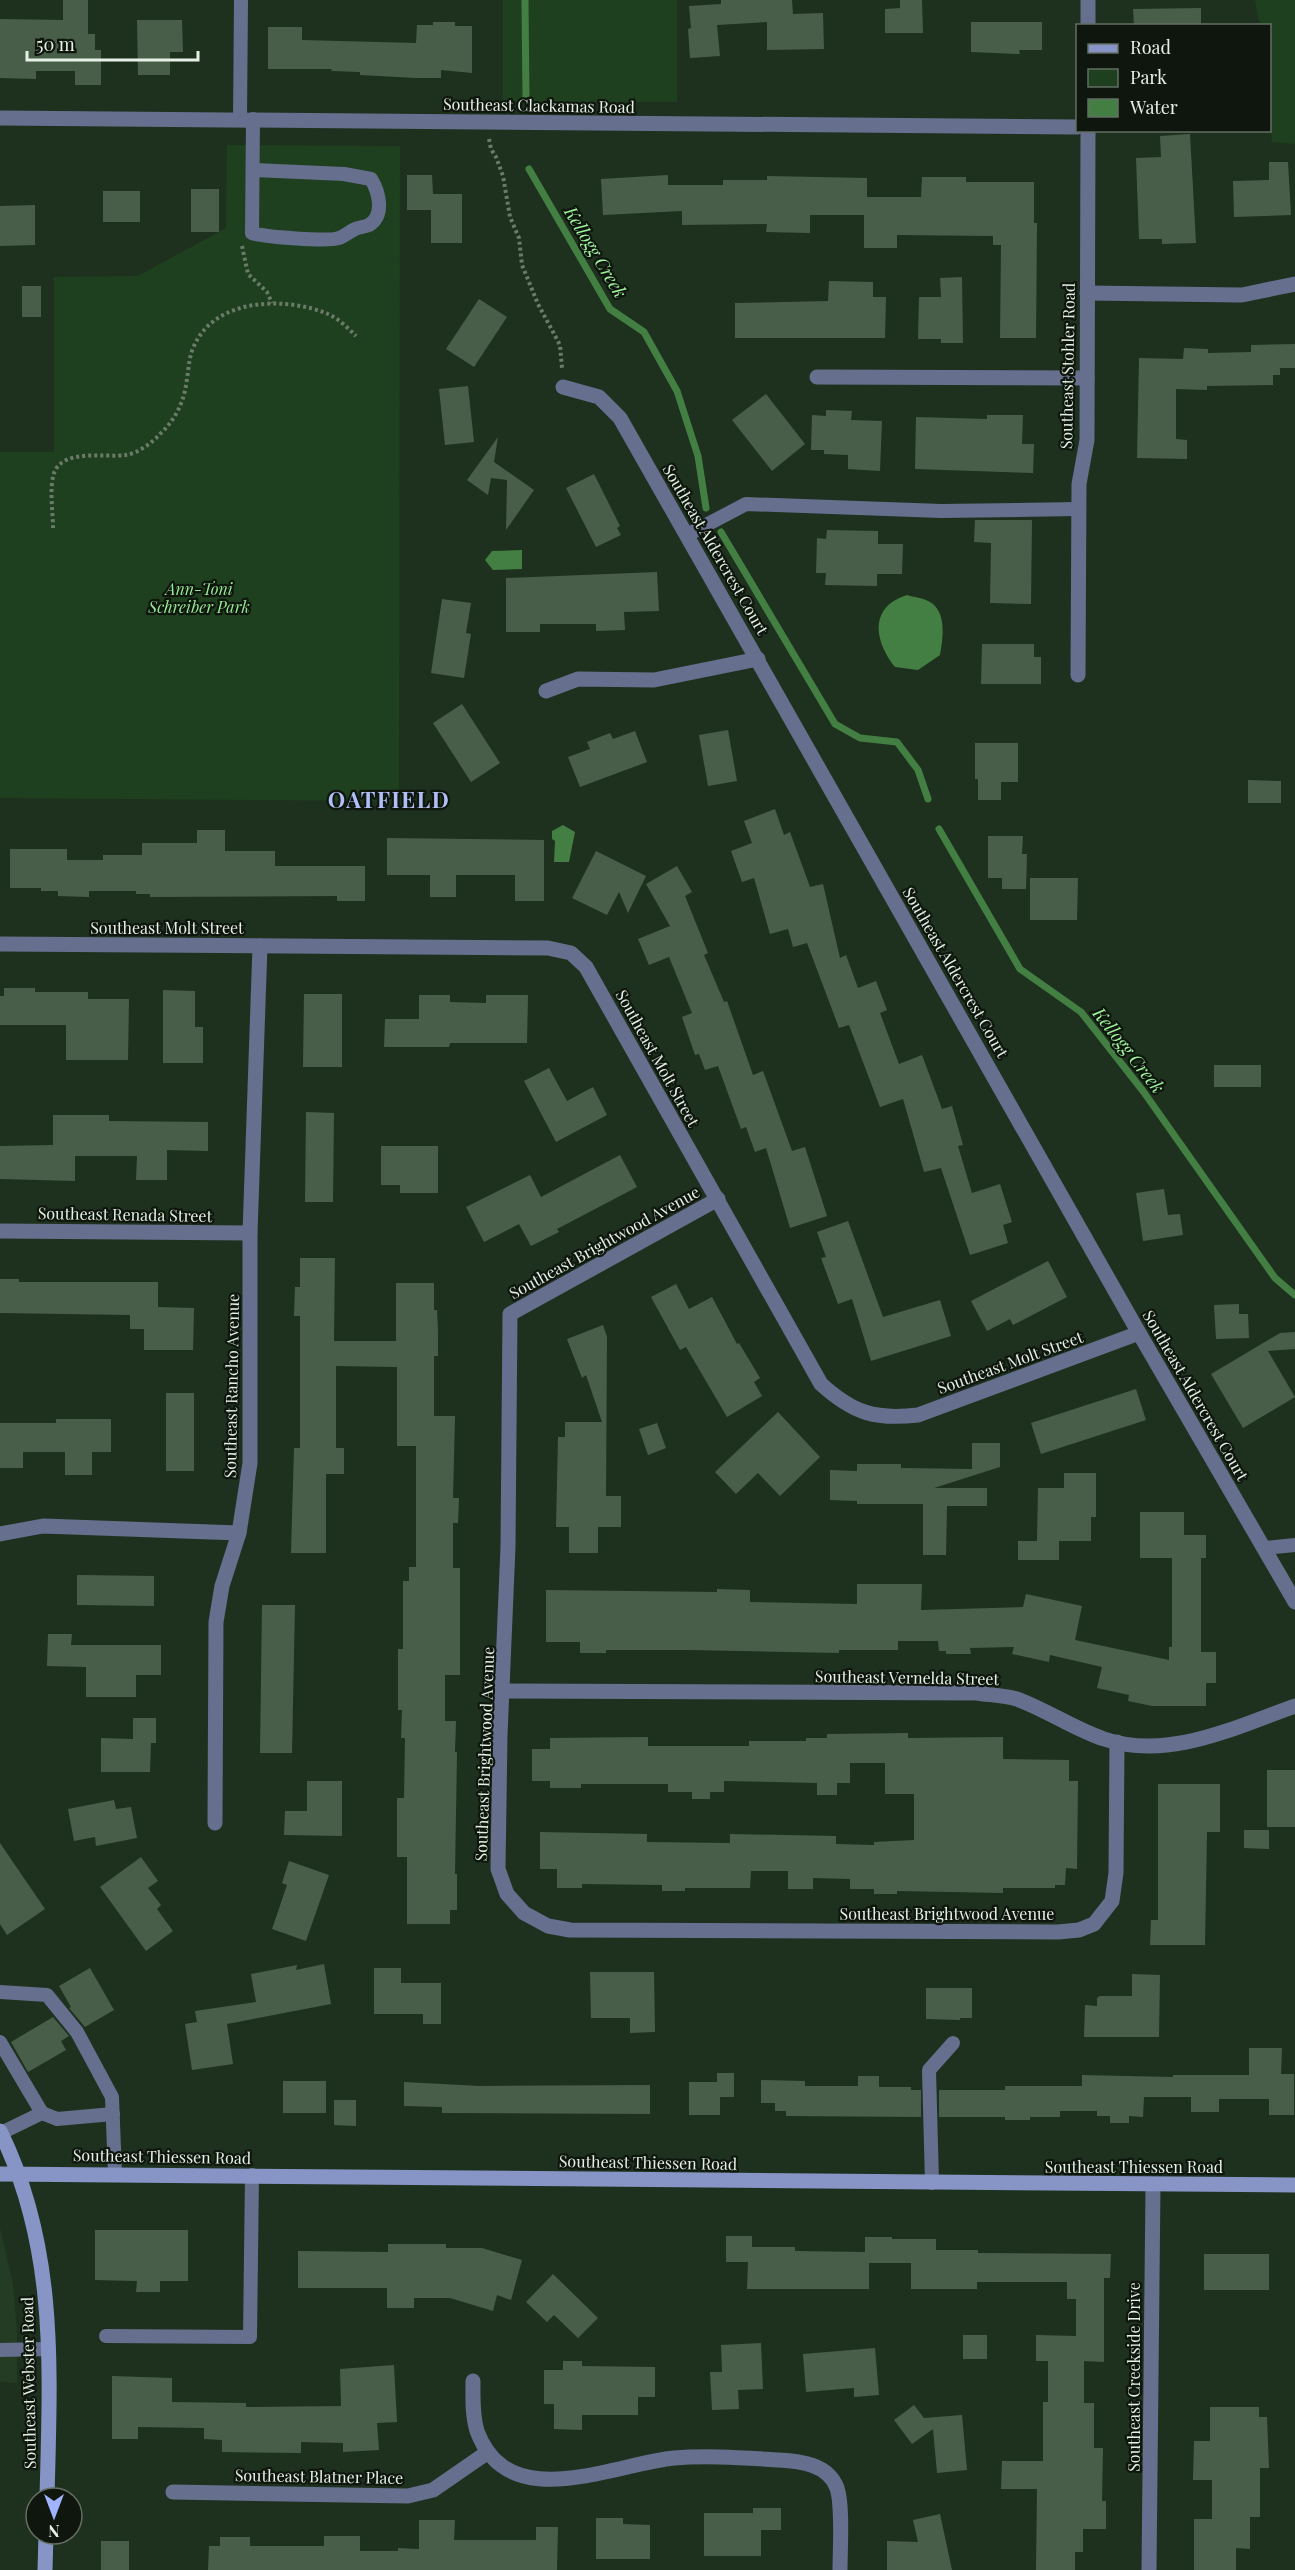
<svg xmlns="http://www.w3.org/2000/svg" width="1295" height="2570" viewBox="0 0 1295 2570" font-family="'Playfair Display',serif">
<rect width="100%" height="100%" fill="#1e311e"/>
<polygon fill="#243c24" points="0,2228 13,2284 17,2333 17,2383 0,2382"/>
<g fill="#1e401e">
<rect x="503" y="0" width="174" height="102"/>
<polygon points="1255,0 1295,0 1295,144 1272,142 1270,121 1270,26 1260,25"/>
<polygon points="227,145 400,146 399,801 0,798 0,452 54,452 54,277 138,276 226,228"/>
</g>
<g fill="#437f42">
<polygon points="522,550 522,569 493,570 485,560 492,551"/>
<path d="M907,595c6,2 17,3 23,7 17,10 13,37 10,53l-22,15 -23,-3c-21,-27 -26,-60 12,-72z"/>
<polygon points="563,825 575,832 569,862 554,862 555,841 552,839 552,831"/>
</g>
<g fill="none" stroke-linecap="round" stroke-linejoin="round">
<g stroke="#437f42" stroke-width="7">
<polyline points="525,0 526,98"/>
<polyline points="529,169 610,309 644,332 677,391 698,456 706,508"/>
<polyline points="721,532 835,724 860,738 897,742 918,770 928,799"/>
<polyline points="939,829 1020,969 1081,1012 1143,1091 1275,1278 1295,1295"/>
</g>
</g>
<g fill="#495e48">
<polygon points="63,0 88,0 88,34 95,34 95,50 101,50 101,85 75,85 75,71 36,71 36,79 0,78 0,19 63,20"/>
<polygon points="721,0 792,0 793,14 823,13 824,49 767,50 767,22 717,25 720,56 690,58 688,29 691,28 689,6 721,4"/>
<polygon points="900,0 922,0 923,33 885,33 885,9 900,8"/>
<polygon points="1201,8 1201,26 1134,26 1133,9"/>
<polygon points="137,20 182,20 183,52 170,52 170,75 138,75"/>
<polygon points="433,22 455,22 455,26 472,26 472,73 441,70 441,78 416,78 360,75 360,72 331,71 332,69 268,69 268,27 302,27 302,40 416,43 417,25 433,25"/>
<polygon points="971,22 1042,22 1042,50 1019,50 1020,54 971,52"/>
<polygon points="1190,134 1196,243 1162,244 1162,239 1139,239 1136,158 1161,157 1160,136"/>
<polygon points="1269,162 1288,162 1291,215 1234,217 1233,181 1269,180"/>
<polygon points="407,175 432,175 433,194 462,194 462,243 431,243 431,210 407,210"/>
<polygon points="668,175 668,185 723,185 723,180 767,180 767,176 867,178 867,197 921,197 922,177 966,177 966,182 1034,182 1034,223 1037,223 1036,338 1000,338 1001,245 993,245 993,236 897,235 897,248 864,248 864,215 810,215 810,233 766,232 767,224 682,225 682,211 603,215 601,179"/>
<rect x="191" y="189" width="28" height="43"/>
<rect x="103" y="191" width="37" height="31"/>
<polygon points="35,205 35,245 0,246 0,206"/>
<polygon points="962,277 963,343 941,343 941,339 918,339 919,297 941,297 940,278"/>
<polygon points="829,281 873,282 873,297 886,297 885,338 735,338 735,303 828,301"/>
<rect x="22" y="286" width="19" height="31"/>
<polygon points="479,299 507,317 474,367 446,349"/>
<polygon points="1295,344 1295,368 1280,368 1280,375 1273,375 1273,385 1207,386 1207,390 1176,389 1176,439 1187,440 1187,459 1137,458 1139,358 1183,359 1184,348 1208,349 1208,353 1251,352 1251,345"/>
<polygon points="468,386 474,442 445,445 439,389"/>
<polygon points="766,394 805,444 772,471 732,420"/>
<polygon points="826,410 852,411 851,420 882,421 880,471 848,469 848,455 824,454 824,450 811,450 812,415 826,416"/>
<polygon points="987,415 1023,415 1022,444 1034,444 1033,473 915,469 916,417 987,419"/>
<polygon points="498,437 494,462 534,490 506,530 507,480 491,478 488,495 467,480"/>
<polygon points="594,474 620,526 617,528 621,535 596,547 566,488"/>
<polygon points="975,520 1032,520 1031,604 990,603 991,543 974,542"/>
<polygon points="827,530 878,531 878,544 903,544 902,574 877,574 877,586 825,585 826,573 816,573 817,538 826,539"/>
<polygon points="657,572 659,611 624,612 625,630 596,631 596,624 540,624 540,632 506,632 506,578"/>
<polygon points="442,599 471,603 466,633 471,634 464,678 431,673"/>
<polygon points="982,644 1034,644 1034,657 1041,657 1041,684 981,684"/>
<polygon points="462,704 500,763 471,782 433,723"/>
<polygon points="728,730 737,781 708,786 699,735"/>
<polygon points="635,731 647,762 580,787 568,757 590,749 587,742 610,733 613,739"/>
<polygon points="975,743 1018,743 1018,782 1001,782 1001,800 978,800 978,779 975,779"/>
<polygon points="1248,780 1281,781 1281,803 1248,803"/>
<polygon points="775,809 784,835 790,832 810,887 823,884 840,958 846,955 858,988 876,981 887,1010 880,1013 899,1064 922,1055 942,1109 952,1106 963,1145 958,1146 972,1193 1000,1184 1012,1222 1003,1225 1008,1243 970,1255 941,1168 924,1172 903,1099 880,1107 849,1025 839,1028 807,943 793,947 788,929 770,934 754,878 742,882 731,851 752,843 744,821"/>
<polygon points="197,830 225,830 225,851 275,851 275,866 365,866 365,901 337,901 337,896 150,897 150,894 136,894 136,891 89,891 89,897 58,896 58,891 41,891 41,888 10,888 10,849 67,849 67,860 103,860 103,855 142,855 142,843 197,843"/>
<polygon points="988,836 1023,836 1022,854 1027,854 1026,889 1002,889 1002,878 988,878"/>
<polygon points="387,838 544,840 544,901 515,901 515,875 456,875 456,897 430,897 430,875 387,875"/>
<polygon points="596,851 646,876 628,913 619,892 607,915 572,898"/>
<polygon points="677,866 692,892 685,896 708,953 704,955 724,1002 727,1001 753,1075 763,1071 792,1151 805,1147 827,1216 790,1228 766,1148 755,1152 746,1127 741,1129 718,1066 705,1070 699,1054 695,1055 682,1017 692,1013 669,957 649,965 638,939 670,926 646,884"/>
<polygon points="1030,878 1078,878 1077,920 1030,920"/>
<polygon points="4,988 35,988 35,992 88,992 88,999 129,999 128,1060 66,1060 66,1025 0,1025 0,996 4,996"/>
<polygon points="163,990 195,991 195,1027 203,1027 203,1063 163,1063"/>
<polygon points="304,994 342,994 342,1067 303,1067"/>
<polygon points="419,995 450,995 450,1002 486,1003 486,995 528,995 527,1043 450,1043 449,1047 384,1047 385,1019 419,1019"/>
<rect x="1214" y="1065" width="47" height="22"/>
<polygon points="549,1068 567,1101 593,1087 607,1115 556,1142 524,1081"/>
<polygon points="306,1112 334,1113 333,1202 305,1202"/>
<polygon points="53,1115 109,1115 109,1121 208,1122 208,1151 167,1150 167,1180 136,1180 137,1156 75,1156 75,1181 0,1179 0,1146 53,1145"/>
<polygon points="381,1146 438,1146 438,1193 400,1193 400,1185 381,1185"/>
<polygon points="620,1155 637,1187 557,1229 559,1232 531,1246 519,1224 484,1242 466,1207 530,1175 541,1197"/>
<polygon points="1164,1189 1168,1215 1180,1214 1183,1235 1143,1241 1136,1193"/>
<polygon points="848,1221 883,1317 940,1300 951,1336 871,1361 852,1299 838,1304 821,1258 826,1257 817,1232"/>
<polygon points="300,1258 335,1258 334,1341 396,1341 396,1283 434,1283 434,1310 437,1310 438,1330 438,1356 434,1356 434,1416 455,1416 453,1498 459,1498 458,1523 453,1523 453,1568 460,1568 460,1675 445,1675 445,1721 456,1721 455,1752 457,1752 455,1874 457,1874 457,1910 450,1910 450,1924 407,1924 407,1857 397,1857 397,1798 404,1798 405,1738 401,1738 402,1710 398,1710 398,1649 403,1649 403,1581 409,1581 409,1567 416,1567 416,1446 397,1446 397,1367 336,1366 336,1448 344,1448 344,1474 326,1474 326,1553 291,1553 294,1448 300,1448 300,1316 294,1316 295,1287 300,1287"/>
<polygon points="1048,1261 1067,1297 1013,1325 1010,1319 987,1331 971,1301"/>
<polygon points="0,1279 19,1279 19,1282 158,1282 158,1307 194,1308 193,1350 144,1350 144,1329 130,1329 130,1315 0,1313"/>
<polygon points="676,1284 689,1309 712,1297 737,1344 739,1343 760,1378 754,1382 762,1396 727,1417 686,1347 680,1350 651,1297"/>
<polygon points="1239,1304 1239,1314 1248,1314 1249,1338 1216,1339 1214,1305"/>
<polygon points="603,1325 607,1337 606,1496 621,1496 621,1527 598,1527 598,1553 569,1553 569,1527 556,1527 558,1437 565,1437 565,1422 602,1422 586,1375 582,1378 567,1339"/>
<polygon points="1295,1332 1295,1349 1268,1351 1295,1397 1243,1428 1211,1374 1280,1333"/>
<polygon points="1136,1389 1146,1420 1041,1454 1031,1423"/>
<rect x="166" y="1393" width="28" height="78"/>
<polygon points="778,1412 820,1457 780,1496 758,1473 736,1494 715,1472"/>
<polygon points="56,1419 111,1419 111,1452 92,1452 92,1475 65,1475 65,1452 23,1452 23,1468 0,1468 0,1423 56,1423"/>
<polygon points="657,1423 666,1448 648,1455 639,1429"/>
<polygon points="972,1443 1000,1443 1000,1467 934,1488 987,1488 987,1506 947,1506 946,1555 923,1555 923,1504 857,1504 857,1501 830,1500 830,1470 857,1471 857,1464 901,1464 901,1468 972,1469"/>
<polygon points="1064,1473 1096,1473 1096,1517 1091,1517 1091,1541 1059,1541 1059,1560 1018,1560 1018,1541 1037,1541 1038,1488 1064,1488"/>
<polygon points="1140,1512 1184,1512 1184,1535 1206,1535 1206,1558 1201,1558 1201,1652 1216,1652 1216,1683 1206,1683 1206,1706 1152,1706 1128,1701 1129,1695 1097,1688 1102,1667 1050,1655 1049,1662 1012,1654 1014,1647 970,1648 971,1654 946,1654 946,1651 939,1651 938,1641 898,1641 898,1650 839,1650 839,1653 690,1650 606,1650 606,1653 580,1653 580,1642 546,1642 546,1590 717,1592 717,1589 750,1590 750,1602 857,1604 857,1584 922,1584 921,1610 1023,1607 1026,1594 1082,1606 1075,1640 1169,1660 1169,1647 1172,1647 1172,1558 1140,1558"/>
<polygon points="77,1575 154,1576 154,1606 77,1605"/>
<polygon points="262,1605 295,1605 292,1753 260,1753"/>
<polygon points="48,1634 72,1634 71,1645 161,1645 161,1675 136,1675 136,1697 86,1697 86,1667 47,1666"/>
<polygon points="133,1718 156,1718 156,1743 151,1743 150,1772 101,1772 101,1738 133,1739"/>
<polygon points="908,1733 908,1738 1003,1737 1003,1759 1069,1760 1069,1781 1078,1781 1077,1869 1066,1868 1065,1885 1055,1885 1055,1888 1003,1888 1003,1893 897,1891 897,1894 874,1894 874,1889 850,1889 850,1879 813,1878 813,1889 788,1889 788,1871 751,1871 750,1888 685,1888 685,1891 662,1891 662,1885 582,1884 582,1888 557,1888 557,1869 540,1869 540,1832 647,1834 647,1842 730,1843 730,1834 836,1836 836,1844 874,1845 874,1842 914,1840 914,1794 885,1794 885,1763 850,1763 850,1783 837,1783 837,1795 817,1795 817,1783 724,1781 724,1792 710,1792 710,1799 692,1799 692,1792 668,1792 668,1784 581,1784 581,1788 550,1788 550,1781 532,1781 532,1749 550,1749 550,1738 648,1737 648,1746 749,1746 749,1741 806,1741 806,1738 827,1738 827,1734"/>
<rect x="1267" y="1770" width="28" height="57"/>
<polygon points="307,1781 342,1781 342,1836 284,1835 285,1811 307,1811"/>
<polygon points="1158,1784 1220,1784 1220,1832 1207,1832 1205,1945 1150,1945 1151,1920 1158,1920"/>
<polygon points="114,1800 116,1809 131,1807 137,1838 96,1846 95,1837 74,1841 68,1809"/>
<polygon points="1244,1830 1269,1830 1269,1849 1244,1848"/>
<polygon points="0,1843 45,1909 7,1935 0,1924"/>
<polygon points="141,1857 158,1881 148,1888 161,1905 157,1909 173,1931 146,1951 100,1887"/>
<polygon points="289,1861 329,1875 306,1941 272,1929 287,1885 282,1883"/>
<polygon points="324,1964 331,2004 227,2024 233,2064 192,2070 185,2024 197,2022 195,2011 256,2002 251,1974 297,1965 296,1970"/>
<polygon points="90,1968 114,2010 85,2027 69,2008 71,2007 59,1986"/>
<polygon points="374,1968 401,1968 401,1983 441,1983 441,2024 423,2024 423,2014 374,2014"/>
<polygon points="590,1972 654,1972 655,2032 630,2033 630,2018 591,2018"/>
<polygon points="1132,1974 1160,1975 1159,2037 1084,2037 1085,2005 1097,2006 1097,1998 1100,1996 1132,1996"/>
<polygon points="926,1988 972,1988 972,2018 960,2018 960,2020 926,2019"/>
<polygon points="53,2017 69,2036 61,2041 66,2050 28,2072 11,2042"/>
<polygon points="1249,2048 1282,2048 1281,2074 1294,2074 1294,2115 1269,2115 1269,2099 1219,2099 1219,2112 1191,2112 1191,2097 1144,2097 1143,2117 1129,2116 1129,2123 1110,2123 1110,2116 1097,2116 1097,2111 1060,2111 1060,2117 1030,2117 1030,2120 1005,2120 1005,2117 939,2117 939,2090 1005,2090 1005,2086 1082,2086 1082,2075 1173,2077 1173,2075 1249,2075"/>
<polygon points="717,2073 734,2073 734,2097 720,2097 720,2115 689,2115 689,2082 717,2082"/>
<polygon points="858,2076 879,2076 879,2087 911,2087 911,2090 921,2090 921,2117 786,2116 786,2111 775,2111 775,2103 761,2103 761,2080 805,2081 805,2086 858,2086"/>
<rect x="283" y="2081" width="43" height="32"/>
<polygon points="404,2082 480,2086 650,2085 650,2114 442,2113 442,2107 404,2106"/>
<polygon points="334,2100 356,2100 356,2126 334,2125"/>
<polygon points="95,2230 188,2230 188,2281 160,2281 160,2292 136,2292 137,2281 95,2280"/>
<polygon points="726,2236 752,2236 752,2247 795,2247 795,2251 865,2252 865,2237 892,2237 892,2239 936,2239 936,2250 978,2250 978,2253 1111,2254 1110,2278 1104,2278 1104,2362 1084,2361 1084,2403 1094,2403 1094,2448 1103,2448 1102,2501 1106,2501 1106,2529 1083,2529 1083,2552 1075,2552 1075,2570 1036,2570 1037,2489 1001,2489 1002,2461 1043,2461 1043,2402 1048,2402 1048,2361 1036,2361 1036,2335 1076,2336 1076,2299 1067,2299 1067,2282 977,2282 977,2289 911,2289 911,2263 869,2263 869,2289 747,2289 748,2262 726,2262"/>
<polygon points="388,2244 446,2244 446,2248 482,2248 522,2260 511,2300 497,2295 493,2311 450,2298 414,2298 414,2308 387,2308 387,2288 298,2288 298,2251 388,2252"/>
<rect x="1204" y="2254" width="65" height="36"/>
<polygon points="553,2274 598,2318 578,2338 554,2315 547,2322 526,2302"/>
<rect x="963" y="2335" width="24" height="24"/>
<polygon points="761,2343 763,2389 738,2390 739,2409 712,2410 710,2372 722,2372 721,2345"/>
<polygon points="875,2348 879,2395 854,2397 854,2388 806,2392 803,2354"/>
<polygon points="563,2361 582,2361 582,2366 655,2367 655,2397 638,2397 638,2415 582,2415 582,2430 554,2429 554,2404 544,2404 544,2370 563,2370"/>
<polygon points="394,2365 397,2422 377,2423 379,2450 343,2452 343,2443 301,2442 301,2453 222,2452 222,2440 204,2439 204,2428 138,2427 138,2439 112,2439 112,2376 172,2378 172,2402 246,2403 246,2407 341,2406 340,2369"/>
<polygon points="914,2405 924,2418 962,2415 967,2470 937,2473 933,2429 912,2444 894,2420"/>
<polygon points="1210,2407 1259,2407 1259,2417 1267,2417 1269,2468 1260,2468 1260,2517 1250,2517 1250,2549 1236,2548 1236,2570 1194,2570 1194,2519 1212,2519 1212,2480 1193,2480 1194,2441 1210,2441"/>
<polygon points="753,2508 781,2508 781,2530 761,2530 761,2556 704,2556 704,2513 753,2513"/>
<polygon points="940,2514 952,2570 887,2570 887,2541 918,2542 913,2520"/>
<polygon points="596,2518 623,2518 623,2524 650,2525 650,2559 596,2559"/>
<polygon points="419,2520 455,2520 454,2540 536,2540 536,2527 558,2527 557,2570 208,2570 209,2546 220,2546 220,2537 250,2537 250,2546 324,2546 324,2536 360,2536 360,2551 398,2551 398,2548 419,2549"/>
<rect x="101" y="2541" width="28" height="29"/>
</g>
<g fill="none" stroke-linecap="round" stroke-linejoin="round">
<g stroke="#6b7b6a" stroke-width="4" stroke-dasharray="3 3" stroke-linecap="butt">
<polyline points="489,139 491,149 496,157 503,176 510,217 519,238 522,265 538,304 560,345 562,368"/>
<polyline points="242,246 248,274 267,292 272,303"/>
<path d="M53,528c0,-16 -4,-39 1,-55 9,-25 52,-15 72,-18 12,-2 26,-12 34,-21 16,-15 25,-34 27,-56 2,-11 2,-22 7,-32 21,-48 91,-50 134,-32 11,5 20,14 28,22"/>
</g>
<g stroke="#666f8e" stroke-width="14">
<polyline points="240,119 241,0"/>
<path d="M253,119l-1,114c12,4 76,9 87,5 6,-2 11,-7 16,-9 4,-2 10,-2 14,-4 16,-10 10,-33 2,-46l-27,-5 -90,-4"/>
<polyline points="687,535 746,504 941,511 1078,509"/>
<polyline points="1264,1548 1295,1545"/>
<polyline points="0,1992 47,1995 77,2032 112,2097 115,2174"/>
<polyline points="0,2042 42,2113 57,2119 113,2114"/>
<polyline points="1,2133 42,2113"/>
<polyline points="932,2183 929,2070 953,2043"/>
<polyline points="106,2336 250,2337 252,2175"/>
<polyline points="0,2350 49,2349"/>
</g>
<g stroke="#666f8e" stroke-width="15">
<polyline points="1088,26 1088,0"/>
<polyline points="0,118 1078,127"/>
<polyline points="1087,293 1242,295 1295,284"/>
<polyline points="817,377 1087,378"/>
<polyline points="563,387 599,397 620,418 1139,1333 1295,1602"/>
<polyline points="1078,675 1079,484 1087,440 1088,130"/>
<polyline points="546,691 578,679 654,680 758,659"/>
<path d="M0,944l548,4 23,5 15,14 235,417c32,29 54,36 97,31l221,-82"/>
<polyline points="718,1199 510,1314 508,1547 500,1735 498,1869 507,1894 524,1913 548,1926 570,1930 1058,1932 1079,1930 1094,1924 1112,1901 1116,1873 1117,1742"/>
<polyline points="0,1231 250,1233"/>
<polyline points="0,1534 43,1526 239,1533"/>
<path d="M503,1691l473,2c13,2 28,2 41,6 30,11 57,30 87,40 65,22 131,-12 191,-33"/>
<polyline points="215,1823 216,1622 222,1586 239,1533 250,1463 250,1233 260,946"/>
<path d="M473,2381c0,16 -1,34 4,50 31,85 136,33 197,27 34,-3 71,0 105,2 21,1 49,4 58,28 6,18 3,61 3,82"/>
<polyline points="173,2492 408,2496 433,2490 488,2452"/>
<polyline points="1149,2570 1153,2185"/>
</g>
<g stroke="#8794c6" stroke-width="15">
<path d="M0,2131c58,118 50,240 47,367"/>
<polyline points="0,2174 1295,2185"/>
<polyline points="45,2570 46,2534"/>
</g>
</g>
<g text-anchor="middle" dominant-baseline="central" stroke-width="4.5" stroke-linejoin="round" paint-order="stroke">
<g font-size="16" fill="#e5f1e4" stroke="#0e160e">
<text transform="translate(539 105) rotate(1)">Southeast Clackamas Road</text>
<text transform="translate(1067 366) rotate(-89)">Southeast Stohler Road</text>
<text transform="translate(716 549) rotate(60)">Southeast Aldercrest Court</text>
<text x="167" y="927">Southeast Molt Street</text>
<text transform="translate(956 972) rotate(60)">Southeast Aldercrest Court</text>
<text transform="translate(658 1058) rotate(61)">Southeast Molt Street</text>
<text transform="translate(125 1214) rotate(1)">Southeast Renada Street</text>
<text transform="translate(604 1242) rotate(-29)">Southeast Brightwood Avenue</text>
<text transform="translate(1010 1362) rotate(-20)">Southeast Molt Street</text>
<text transform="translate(231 1386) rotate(-89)">Southeast Rancho Avenue</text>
<text transform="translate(1196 1395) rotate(60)">Southeast Aldercrest Court</text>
<text transform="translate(907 1677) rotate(1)">Southeast Vernelda Street</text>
<text transform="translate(484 1754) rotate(-88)">Southeast Brightwood Avenue</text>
<text x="947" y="1913">Southeast Brightwood Avenue</text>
<text transform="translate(162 2156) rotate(1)">Southeast Thiessen Road</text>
<text transform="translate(648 2162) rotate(1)">Southeast Thiessen Road</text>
<text x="1134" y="2166">Southeast Thiessen Road</text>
<text transform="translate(1133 2377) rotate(-90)">Southeast Creekside Drive</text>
<text transform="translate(28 2383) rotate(-91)">Southeast Webster Road</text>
<text transform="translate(319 2476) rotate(1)">Southeast Blatner Place</text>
</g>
<g font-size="16" font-style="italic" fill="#97ea94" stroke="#0e160e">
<text x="199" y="588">Ann-Toni<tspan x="199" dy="18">Schreiber Park</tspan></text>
</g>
<g font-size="18" font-style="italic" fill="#a1f49e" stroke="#0e160e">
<text transform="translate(596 252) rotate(59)">Kellogg Creek</text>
<text transform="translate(1129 1050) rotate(52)">Kellogg Creek</text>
</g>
<g font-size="22" font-weight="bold" letter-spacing="1.5" fill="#b0bff6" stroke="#0e160e">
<text x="389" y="799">OATFIELD</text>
</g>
</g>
<rect x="1076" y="24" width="195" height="108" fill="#0e160e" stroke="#646e64" stroke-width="1.5"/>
<rect x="1088" y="44" width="30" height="9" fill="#8794c6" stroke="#646e64" stroke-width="1.5"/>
<text x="1130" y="54" font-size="18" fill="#e5f1e4">Road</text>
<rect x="1088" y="69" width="30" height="18" fill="#1e401e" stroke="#646e64" stroke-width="1.5"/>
<text x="1130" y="84" font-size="18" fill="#e5f1e4">Park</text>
<rect x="1088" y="99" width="30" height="18" fill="#437f42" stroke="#646e64" stroke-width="1.5"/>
<text x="1130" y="114" font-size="18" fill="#e5f1e4">Water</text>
<g transform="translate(54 2516) rotate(180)"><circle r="28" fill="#0e160e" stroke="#646e64" stroke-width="1.5"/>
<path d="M0-4.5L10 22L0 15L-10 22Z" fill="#a0b3fd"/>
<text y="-9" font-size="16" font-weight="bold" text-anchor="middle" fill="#e5f1e4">N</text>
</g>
<path d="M27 51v9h171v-9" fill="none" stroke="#e5f1e4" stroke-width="3"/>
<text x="36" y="51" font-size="18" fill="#e5f1e4" stroke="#0e160e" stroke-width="4.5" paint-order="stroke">50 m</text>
</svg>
